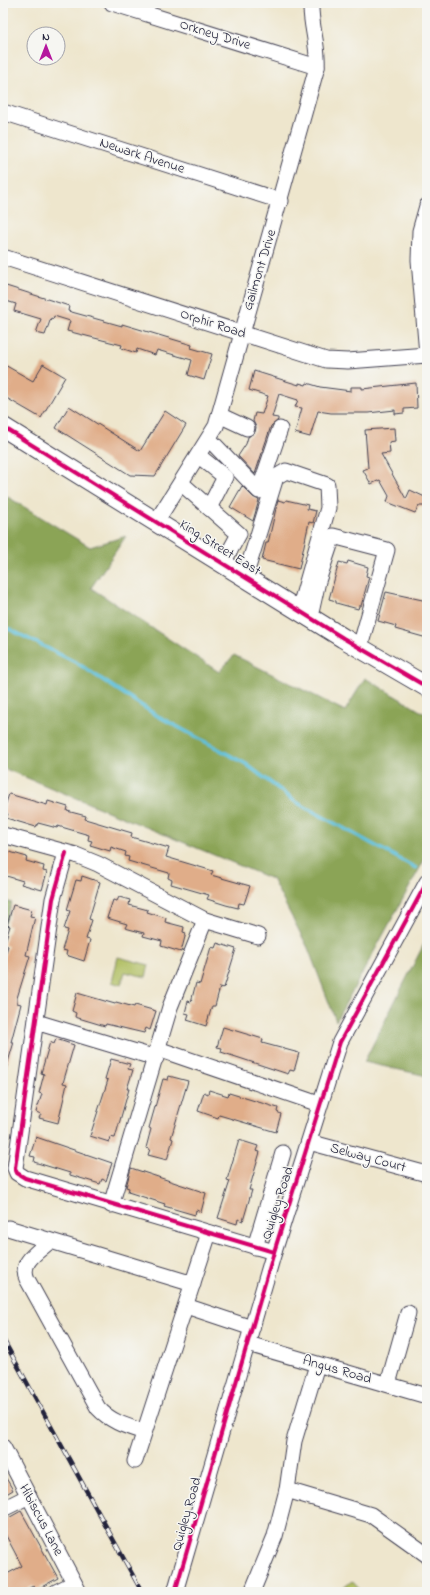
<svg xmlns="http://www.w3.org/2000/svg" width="430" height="1595" viewBox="0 0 430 1595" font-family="'Indie Flower',sans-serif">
<rect width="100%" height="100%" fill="#f6f6f2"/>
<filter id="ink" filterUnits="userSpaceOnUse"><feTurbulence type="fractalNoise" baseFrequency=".025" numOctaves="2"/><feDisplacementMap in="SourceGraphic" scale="8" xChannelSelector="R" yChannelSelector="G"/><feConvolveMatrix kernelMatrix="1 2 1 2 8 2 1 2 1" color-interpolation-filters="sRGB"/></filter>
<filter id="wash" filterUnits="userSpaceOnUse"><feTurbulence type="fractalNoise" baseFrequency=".012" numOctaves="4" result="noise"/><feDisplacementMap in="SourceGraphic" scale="16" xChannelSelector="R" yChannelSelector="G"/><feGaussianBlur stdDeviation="0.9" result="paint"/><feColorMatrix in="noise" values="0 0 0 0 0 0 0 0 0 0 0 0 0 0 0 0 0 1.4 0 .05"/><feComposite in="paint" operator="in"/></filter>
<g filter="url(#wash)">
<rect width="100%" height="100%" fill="#eee6cd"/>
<g fill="#afbd5f" stroke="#68704d">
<polygon points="118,957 149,965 146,977 125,972 121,985 112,982"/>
<polygon points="352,1581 362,1592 338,1592"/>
</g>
<g fill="#8ba456" stroke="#566348">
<polygon points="3,494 90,547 126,536 91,588 219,672 234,655 345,711 365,678 427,715 427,855 336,1021 308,948 272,879 3,768"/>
<polygon points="3,900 12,903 3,929"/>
<polygon points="427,938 427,1076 364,1062"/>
</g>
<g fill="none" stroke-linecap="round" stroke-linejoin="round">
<polyline stroke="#5fc1dd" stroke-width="3.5" points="3,626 77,663 156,715 246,764 296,802 416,868"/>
</g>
<g id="blocks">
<g fill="#e0ad89">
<polygon points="3,285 69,306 68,311 122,326 122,324 192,345 191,348 212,354 204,380 188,375 192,360 157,350 155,355 137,349 136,353 121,348 122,345 67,331 70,321 54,316 53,319 51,318 45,335 36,333 41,319 14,311 16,304 3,300"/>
<polygon points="3,364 33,381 43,364 65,377 41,418 3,396"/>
<polygon points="254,371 299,385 299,383 306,385 307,383 320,387 351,391 351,387 362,387 362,389 416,383 417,408 404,409 404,413 395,414 395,410 368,413 331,413 318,411 310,437 295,433 302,408 295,407 298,400 279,394 272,417 278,418 278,420 271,426 255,474 238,456 246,444 248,437 255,432 256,427 253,421 255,413 262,414 268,396 249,390"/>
<polygon points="69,406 140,451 165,411 186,425 155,476 130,475 56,428"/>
<polygon points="394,428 395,441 389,442 390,453 381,454 406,499 410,490 427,498 427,506 419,506 415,513 387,502 389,496 380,480 371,484 363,470 368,468 365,430"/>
<polygon points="242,486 253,497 259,500 253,521 230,507"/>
<polygon points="278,500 285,502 286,500 308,505 307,509 316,511 313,523 309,522 299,569 262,560 266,543 268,543"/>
<polygon points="348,561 368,567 366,576 369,577 361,606 359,606 358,609 336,603 336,601 329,599 339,562 347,564"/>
<polygon points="386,592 427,601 427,638 395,629 396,626 378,621"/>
<polygon points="9,794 47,805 48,801 68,807 67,811 86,816 85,819 132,833 131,837 169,848 166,857 213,871 211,875 250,886 244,904 239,903 238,908 226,905 207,899 209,895 171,884 172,880 168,878 169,873 128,861 129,857 125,856 126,852 111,847 110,851 90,845 92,841 88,840 89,835 58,826 57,828 38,823 36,827 6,818 8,814 3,812"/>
<polygon points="3,850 27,857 26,861 44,866 43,871 47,872 42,890 21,884 23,881 3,875"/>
<polygon points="82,876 100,882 89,919 92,920 86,939 90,940 84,961 66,955 67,951 62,950 68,930 64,929 70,911 67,910 76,880 81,881"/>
<polygon points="119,897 130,900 129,905 148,910 147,912 166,918 165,922 184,927 183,932 186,933 181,952 161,946 162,941 143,936 144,933 125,928 127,924 107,918 113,900 117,901"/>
<polygon points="13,905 32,910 30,916 35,917 26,955 30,956 17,998 17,1003 21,1004 11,1042 14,1042 5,1072 3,1072 3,962 8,946 4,945 10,926 7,925"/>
<polygon points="217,943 236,949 224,988 220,987 215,1006 212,1006 206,1026 187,1020 189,1014 185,1013 188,1001 191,1002 196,983 200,984 211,947 215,948"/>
<polygon points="77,993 115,1004 116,1002 134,1007 135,1005 156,1011 150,1030 146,1028 144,1033 106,1024 105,1026 75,1017 76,1013 72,1011"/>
<polygon points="223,1027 263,1039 262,1043 299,1053 294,1071 290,1070 288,1074 221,1052 222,1048 217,1047"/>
<polygon points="56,1039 74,1045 63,1083 67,1084 58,1123 39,1118 41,1114 36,1112 42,1094 39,1093 44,1074 41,1073 50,1042 54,1044"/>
<polygon points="111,1059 130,1064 128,1069 133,1070 127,1089 129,1089 115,1138 110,1137 109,1142 90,1136 108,1080 105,1079"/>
<polygon points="169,1076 188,1081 171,1138 173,1139 167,1160 148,1155 150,1149 146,1148 151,1129 149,1128 163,1079 168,1080"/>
<polygon points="209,1090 228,1096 229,1093 278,1108 277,1112 281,1114 276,1132 219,1115 218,1118 198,1111 204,1092 208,1094"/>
<polygon points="36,1137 112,1163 106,1181 102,1179 100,1184 70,1175 70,1173 34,1162 35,1157 30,1156"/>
<polygon points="239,1140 258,1146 256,1151 260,1152 249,1190 252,1190 243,1221 238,1219 237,1224 218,1218 230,1181 227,1180"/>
<polygon points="131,1168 206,1193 201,1212 196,1210 195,1215 164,1206 165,1204 128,1192 129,1188 126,1187"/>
<polygon points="3,1473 13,1490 3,1496"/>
<polygon points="21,1511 58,1578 36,1590 33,1586 22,1592 3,1592 3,1576 22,1566 3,1530 3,1521"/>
</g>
</g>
</g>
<g filter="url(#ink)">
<use href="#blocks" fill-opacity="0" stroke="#413f51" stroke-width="1"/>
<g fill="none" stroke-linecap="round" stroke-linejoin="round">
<g stroke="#413f51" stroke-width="17">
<g id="minor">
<polyline points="112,3 317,67"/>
<polyline points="3,112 281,201"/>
<polyline points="427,206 420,231 419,260 427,354"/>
<polyline points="3,257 326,360 348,361 427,355"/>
<polyline points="219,415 247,428"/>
<polyline points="209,439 259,491 280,429"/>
<polyline points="199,456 225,477 209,508"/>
<polyline points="181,483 239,534 223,563"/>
<path d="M156,522l60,-96 101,-359c2,-21 -7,-42 -6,-64"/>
<polyline points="245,577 276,477 286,471 327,485 328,508 299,610"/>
<polyline points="310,617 318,581 333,536 387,550 360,647"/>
<polyline points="3,835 76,855 98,864 205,920 258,936"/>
<polyline points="66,853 53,899 15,1168 17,1173 25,1178 274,1252"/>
<polyline points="36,1022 156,1058"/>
<polyline points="158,1049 319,1104"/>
<polyline points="309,1142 427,1174"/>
<polyline points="111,1205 170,1007 205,920"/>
<polyline points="8,1228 193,1284"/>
<path d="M50,1241c-12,11 -31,21 -23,38l71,129c13,14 28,18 46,24"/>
<polyline points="255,1247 283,1153"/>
<polyline points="186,1306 252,1328"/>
<polyline points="248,1344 427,1396"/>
<polyline points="388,1384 408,1313"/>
<polyline points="3,1447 79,1592"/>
<polyline points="135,1461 209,1233"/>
<polyline points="287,1490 371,1515 427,1555"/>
<polyline points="3,1509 29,1496"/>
<polyline points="56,1592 74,1583"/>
<polyline points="175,1592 274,1252 340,1042 427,882"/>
<polyline points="252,1592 275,1536 287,1490 294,1441 317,1365"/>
</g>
</g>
<g stroke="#413f51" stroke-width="21">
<polyline id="major" points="3,427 343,638 427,687"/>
</g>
<use href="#minor" stroke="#fff" stroke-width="15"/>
<use href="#major" stroke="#fff" stroke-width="19"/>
<g stroke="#22223b" stroke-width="4.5">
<polyline id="rail" points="3,1339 142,1592"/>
</g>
<use href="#rail" stroke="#f6f6f2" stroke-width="3" stroke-dasharray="9" stroke-linecap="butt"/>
<g stroke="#f6f6f2" stroke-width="6">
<g id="cycleway">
<polyline points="3,427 343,638 427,687"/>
<polyline points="66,853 53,899 15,1168 17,1173 25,1178 274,1252"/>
<polyline points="175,1592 274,1252 340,1042 427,882"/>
</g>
</g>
<use href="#cycleway" stroke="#d6006c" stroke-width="4"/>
</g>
</g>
<g text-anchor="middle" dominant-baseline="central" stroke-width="3" stroke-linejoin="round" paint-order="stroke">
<g font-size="14" fill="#22223b" stroke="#f6f6f2">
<text transform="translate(215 35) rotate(17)">Orkney Drive</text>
<text transform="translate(142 156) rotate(18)">Newark Avenue</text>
<text transform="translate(260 270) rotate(-73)">Gailmont Drive</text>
<text transform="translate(213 324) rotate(18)">Orphir Road</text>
<text transform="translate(220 548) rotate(32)">King Street East</text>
<text transform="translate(368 1158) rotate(15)">Selway Court</text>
<text transform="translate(278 1203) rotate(-72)">Quigley Road</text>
<text transform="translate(337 1370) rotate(16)">Angus Road</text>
<text transform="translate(187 1514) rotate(-74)">Quigley Road</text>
<text transform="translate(41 1520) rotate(62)">Hibiscus Lane</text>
</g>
</g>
<rect width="430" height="1595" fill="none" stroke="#f6f6f2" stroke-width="16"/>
<g transform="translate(46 46)"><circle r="19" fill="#f6f6f2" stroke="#a1a1a9"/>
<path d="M0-3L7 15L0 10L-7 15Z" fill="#b5179e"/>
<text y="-6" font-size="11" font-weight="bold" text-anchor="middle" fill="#22223b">N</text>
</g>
</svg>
